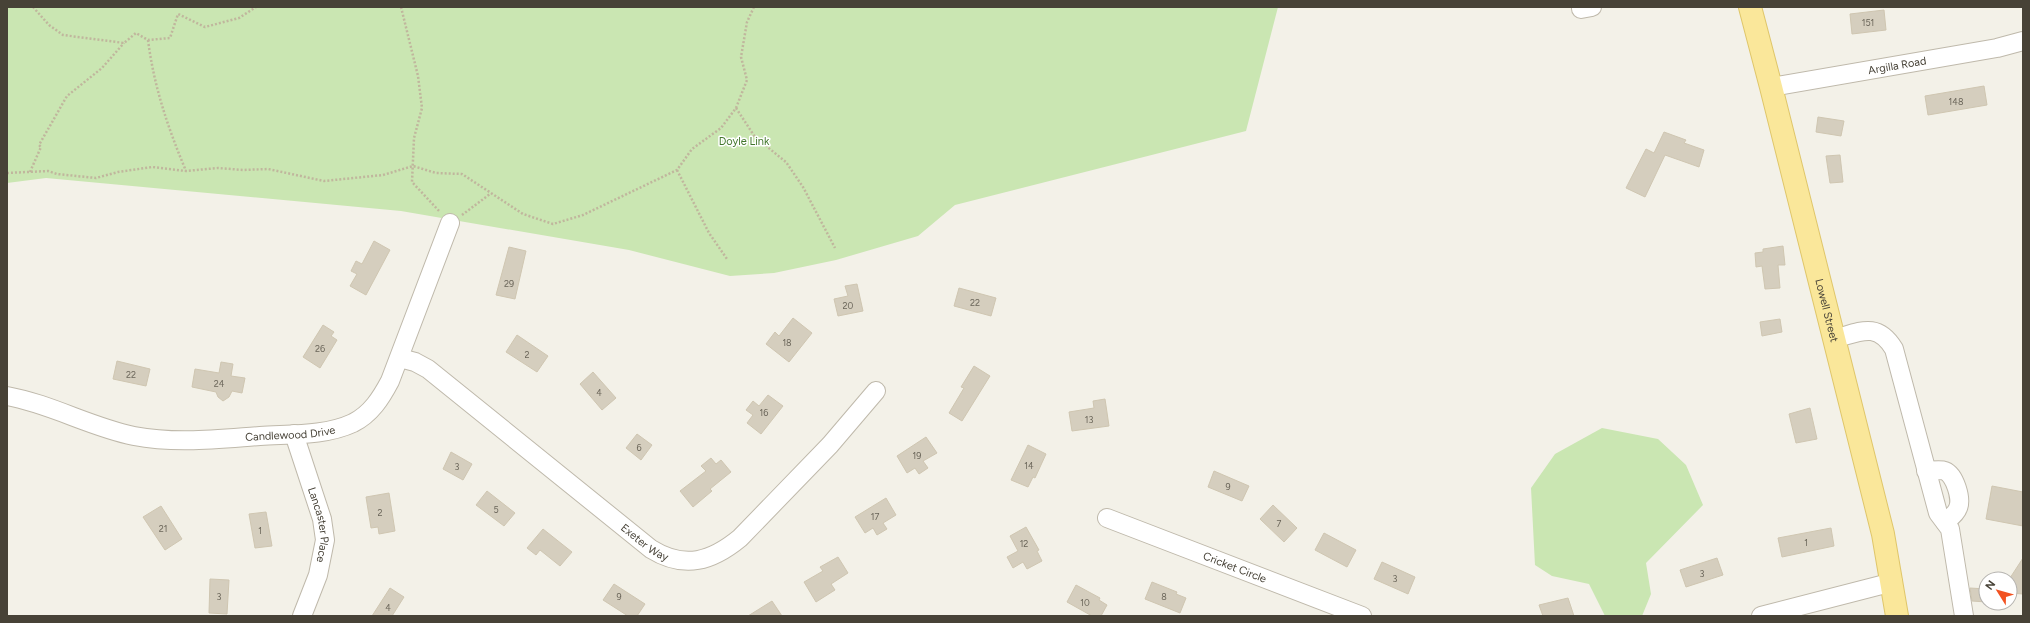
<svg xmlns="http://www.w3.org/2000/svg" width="2030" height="623" viewBox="0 0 2030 623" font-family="Figtree,sans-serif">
<rect width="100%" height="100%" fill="#f3f1e8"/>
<g fill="#cae6b2">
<polygon points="7,7 1278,7 1246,131 955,205 918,236 836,260 774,273 730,276 629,250 401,211 46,178 7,183"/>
<polygon points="1602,428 1658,439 1686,465 1703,505 1646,563 1651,594 1642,616 1605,616 1589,584 1552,576 1535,565 1531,488 1555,454"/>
</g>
<g fill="#d5cebe" stroke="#cfc6b1">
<polygon points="1884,10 1886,30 1852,34 1850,14"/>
<polygon points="1984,86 1987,105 1928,115 1925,96"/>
<polygon points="1818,117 1844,121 1841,136 1816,132"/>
<polygon points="1664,132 1686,140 1684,143 1704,150 1699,167 1665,155 1645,197 1626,188 1646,149 1654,153"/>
<polygon points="1840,155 1843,182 1830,183 1826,156"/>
<polygon points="374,241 390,250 366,295 350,286 357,274 351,271 356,261 362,264"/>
<polygon points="1783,246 1785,265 1778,265 1780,288 1765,289 1762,266 1756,267 1755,253 1763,252 1763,249"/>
<polygon points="509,247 526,251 515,299 496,295"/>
<polygon points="857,284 863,311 838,316 834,299 848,296 845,286"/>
<polygon points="959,288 996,298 991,316 954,306"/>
<polygon points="793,318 812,333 789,362 766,344 775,332 779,336"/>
<polygon points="1780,319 1782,332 1762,336 1760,322"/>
<polygon points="323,325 334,332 331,336 337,340 320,368 303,357"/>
<polygon points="517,335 548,356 537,372 506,352"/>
<polygon points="117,361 150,369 146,386 113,379"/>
<polygon points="221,362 233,364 231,376 245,378 242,393 232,391 229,397 223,401 218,397 216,392 192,387 195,369 219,373"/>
<polygon points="974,366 990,376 962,421 949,413 964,388 961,387"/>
<polygon points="593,372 616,398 602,410 580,384"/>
<polygon points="768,395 783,406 761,434 747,423 753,415 746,410 753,401 759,406"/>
<polygon points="1105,399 1109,426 1072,431 1069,412 1094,408 1093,401"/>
<polygon points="1810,408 1817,439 1796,443 1789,414"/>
<polygon points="637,434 652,445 641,460 626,448"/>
<polygon points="926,437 937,453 923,461 928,468 919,474 915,468 907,473 897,456"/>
<polygon points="1028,445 1046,454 1035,478 1033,477 1028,487 1011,480"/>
<polygon points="451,452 472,464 463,480 443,469"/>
<polygon points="711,458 716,464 721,460 731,472 710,489 712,491 693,507 680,491 706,471 701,466"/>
<polygon points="1214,471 1249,486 1242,501 1208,487"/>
<polygon points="1992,486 2023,492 2023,526 1986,519"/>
<polygon points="487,491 515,513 504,526 476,505"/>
<polygon points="389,493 395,531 379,534 378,527 371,528 366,497"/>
<polygon points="886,498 896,515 883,523 887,529 877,535 873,528 865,533 855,517"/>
<polygon points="1273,505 1297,528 1284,542 1260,519"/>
<polygon points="161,506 182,539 165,550 143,517"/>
<polygon points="266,512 272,546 255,548 249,514"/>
<polygon points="1026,527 1039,550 1037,551 1042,561 1027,569 1023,562 1013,568 1007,557 1018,551 1010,536"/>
<polygon points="1831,528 1834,546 1782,557 1778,538"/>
<polygon points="543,529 572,552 560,566 540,550 536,555 527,548"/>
<polygon points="1324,533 1356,550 1347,567 1315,550"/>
<polygon points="838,557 848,573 831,584 835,590 816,602 804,582 823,571 820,567"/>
<polygon points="1717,558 1723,575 1686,587 1680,570"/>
<polygon points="2023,558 2023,594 2010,593 2010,578"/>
<polygon points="1382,562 1415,577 1408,594 1374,579"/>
<polygon points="210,579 229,580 227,614 209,613"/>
<polygon points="1152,582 1177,592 1176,594 1186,598 1180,613 1145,599"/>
<polygon points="614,584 645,604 637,616 628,616 603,600"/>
<polygon points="1076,585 1100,598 1099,600 1107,605 1101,616 1092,616 1067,602"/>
<polygon points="390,588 404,597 392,616 372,616"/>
<polygon points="1970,588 1986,589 1986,602 1972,601"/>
<polygon points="1568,598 1574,616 1543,616 1539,605"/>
<polygon points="772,601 782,616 748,616"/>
</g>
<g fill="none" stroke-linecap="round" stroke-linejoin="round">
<g stroke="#bfb9ab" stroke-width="20">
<g id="minor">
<polyline points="1581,7 1581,9 1592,7"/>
<path id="s1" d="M1771,87l226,-39 26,-7"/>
<path d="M1834,339c26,-7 43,-18 60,10l44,164 12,16 14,87"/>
<path id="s2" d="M400,358l15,4 13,7 223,180c34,21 61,12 89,-11l90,-93 46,-54"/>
<path id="s3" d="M7,396c44,8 83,31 127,40 42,8 84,3 126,0 31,-2 65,0 93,-13 18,-9 28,-25 37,-42l60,-158"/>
<path id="s4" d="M294,434l28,85 3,21 -7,35 -16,41"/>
<path d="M1926,471c6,0 14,-2 19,0 10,4 17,28 13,37 -2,6 -8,10 -13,14"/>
<path id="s5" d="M1107,518l255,98"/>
<polyline points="1761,616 1893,582"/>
</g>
</g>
<g stroke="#dfc66a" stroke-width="24">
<g id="major">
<path id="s6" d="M1750,7l21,80 112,447 14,82"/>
</g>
</g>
<g stroke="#c0b69d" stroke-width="2.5" stroke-dasharray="2 2" stroke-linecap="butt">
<polyline points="33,7 49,25 63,35 124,43 136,33 148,40 170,38 178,14 205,27 239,18 256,7"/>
<polyline points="401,7 418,76 422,108 414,138 412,182 440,212"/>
<path d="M148,40c6,47 20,88 38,131"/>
<polyline points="736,108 755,137 786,162 803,187 835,248"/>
<polyline points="677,170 709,233 727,259"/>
<polyline points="30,172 41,147 39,145 67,96 102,68 124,43"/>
<polyline points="7,173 48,171 57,174 96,178 118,172 152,167 186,171 218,168 243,170 268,169 324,181 383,175 413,166 436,173 462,174 523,214 553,224 583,215 677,170 692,149 721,128 736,108 747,80 741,57 747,22 754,7"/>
<polyline points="462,215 490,194"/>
</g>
<use href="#minor" stroke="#fff" stroke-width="18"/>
<use href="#major" stroke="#fae79a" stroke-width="22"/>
</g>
<g text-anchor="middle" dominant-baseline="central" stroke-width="3" stroke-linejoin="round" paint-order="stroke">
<g font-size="9" fill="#6a6559">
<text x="1868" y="22">151</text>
<text x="1956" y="101">148</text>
<text x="509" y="283">29</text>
<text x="975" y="302">22</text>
<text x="848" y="305">20</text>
<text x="787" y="342">18</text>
<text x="320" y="348">26</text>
<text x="527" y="354">2</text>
<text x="131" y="374">22</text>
<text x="219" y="383">24</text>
<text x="599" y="392">4</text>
<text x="764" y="412">16</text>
<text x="1089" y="419">13</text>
<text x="639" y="447">6</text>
<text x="917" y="455">19</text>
<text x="1029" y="465">14</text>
<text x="457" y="466">3</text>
<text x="1228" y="486">9</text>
<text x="496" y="509">5</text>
<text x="380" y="512">2</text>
<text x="875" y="516">17</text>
<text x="1279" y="523">7</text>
<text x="163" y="528">21</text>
<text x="260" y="530">1</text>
<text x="1806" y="542">1</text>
<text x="1024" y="543">12</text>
<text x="1702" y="573">3</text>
<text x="1395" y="578">3</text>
<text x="219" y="596">3</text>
<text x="619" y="596">9</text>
<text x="1164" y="596">8</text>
<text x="1085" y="602">10</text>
<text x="388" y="607">4</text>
</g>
<g font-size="11" fill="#474237" stroke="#fff">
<text stroke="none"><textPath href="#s1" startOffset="128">Argilla Road</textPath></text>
<text stroke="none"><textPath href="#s6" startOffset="313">Lowell Street</textPath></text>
<text stroke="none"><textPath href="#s3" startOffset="290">Candlewood Drive</textPath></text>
<text stroke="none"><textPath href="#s4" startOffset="95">Lancaster Place</textPath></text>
<text stroke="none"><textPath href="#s2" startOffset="308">Exeter Way</textPath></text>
<text stroke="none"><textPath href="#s5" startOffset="137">Cricket Circle</textPath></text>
</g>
<g font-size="11" fill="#42762c" stroke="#fff">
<text x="744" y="141">Doyle Link</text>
</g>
</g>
<rect width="2030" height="623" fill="none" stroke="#474237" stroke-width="16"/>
<g transform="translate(1998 591) rotate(307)"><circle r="19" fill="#ffffff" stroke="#b5b3af"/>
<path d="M0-3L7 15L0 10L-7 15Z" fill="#f25221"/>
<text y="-6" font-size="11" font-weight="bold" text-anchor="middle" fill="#474237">N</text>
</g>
</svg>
